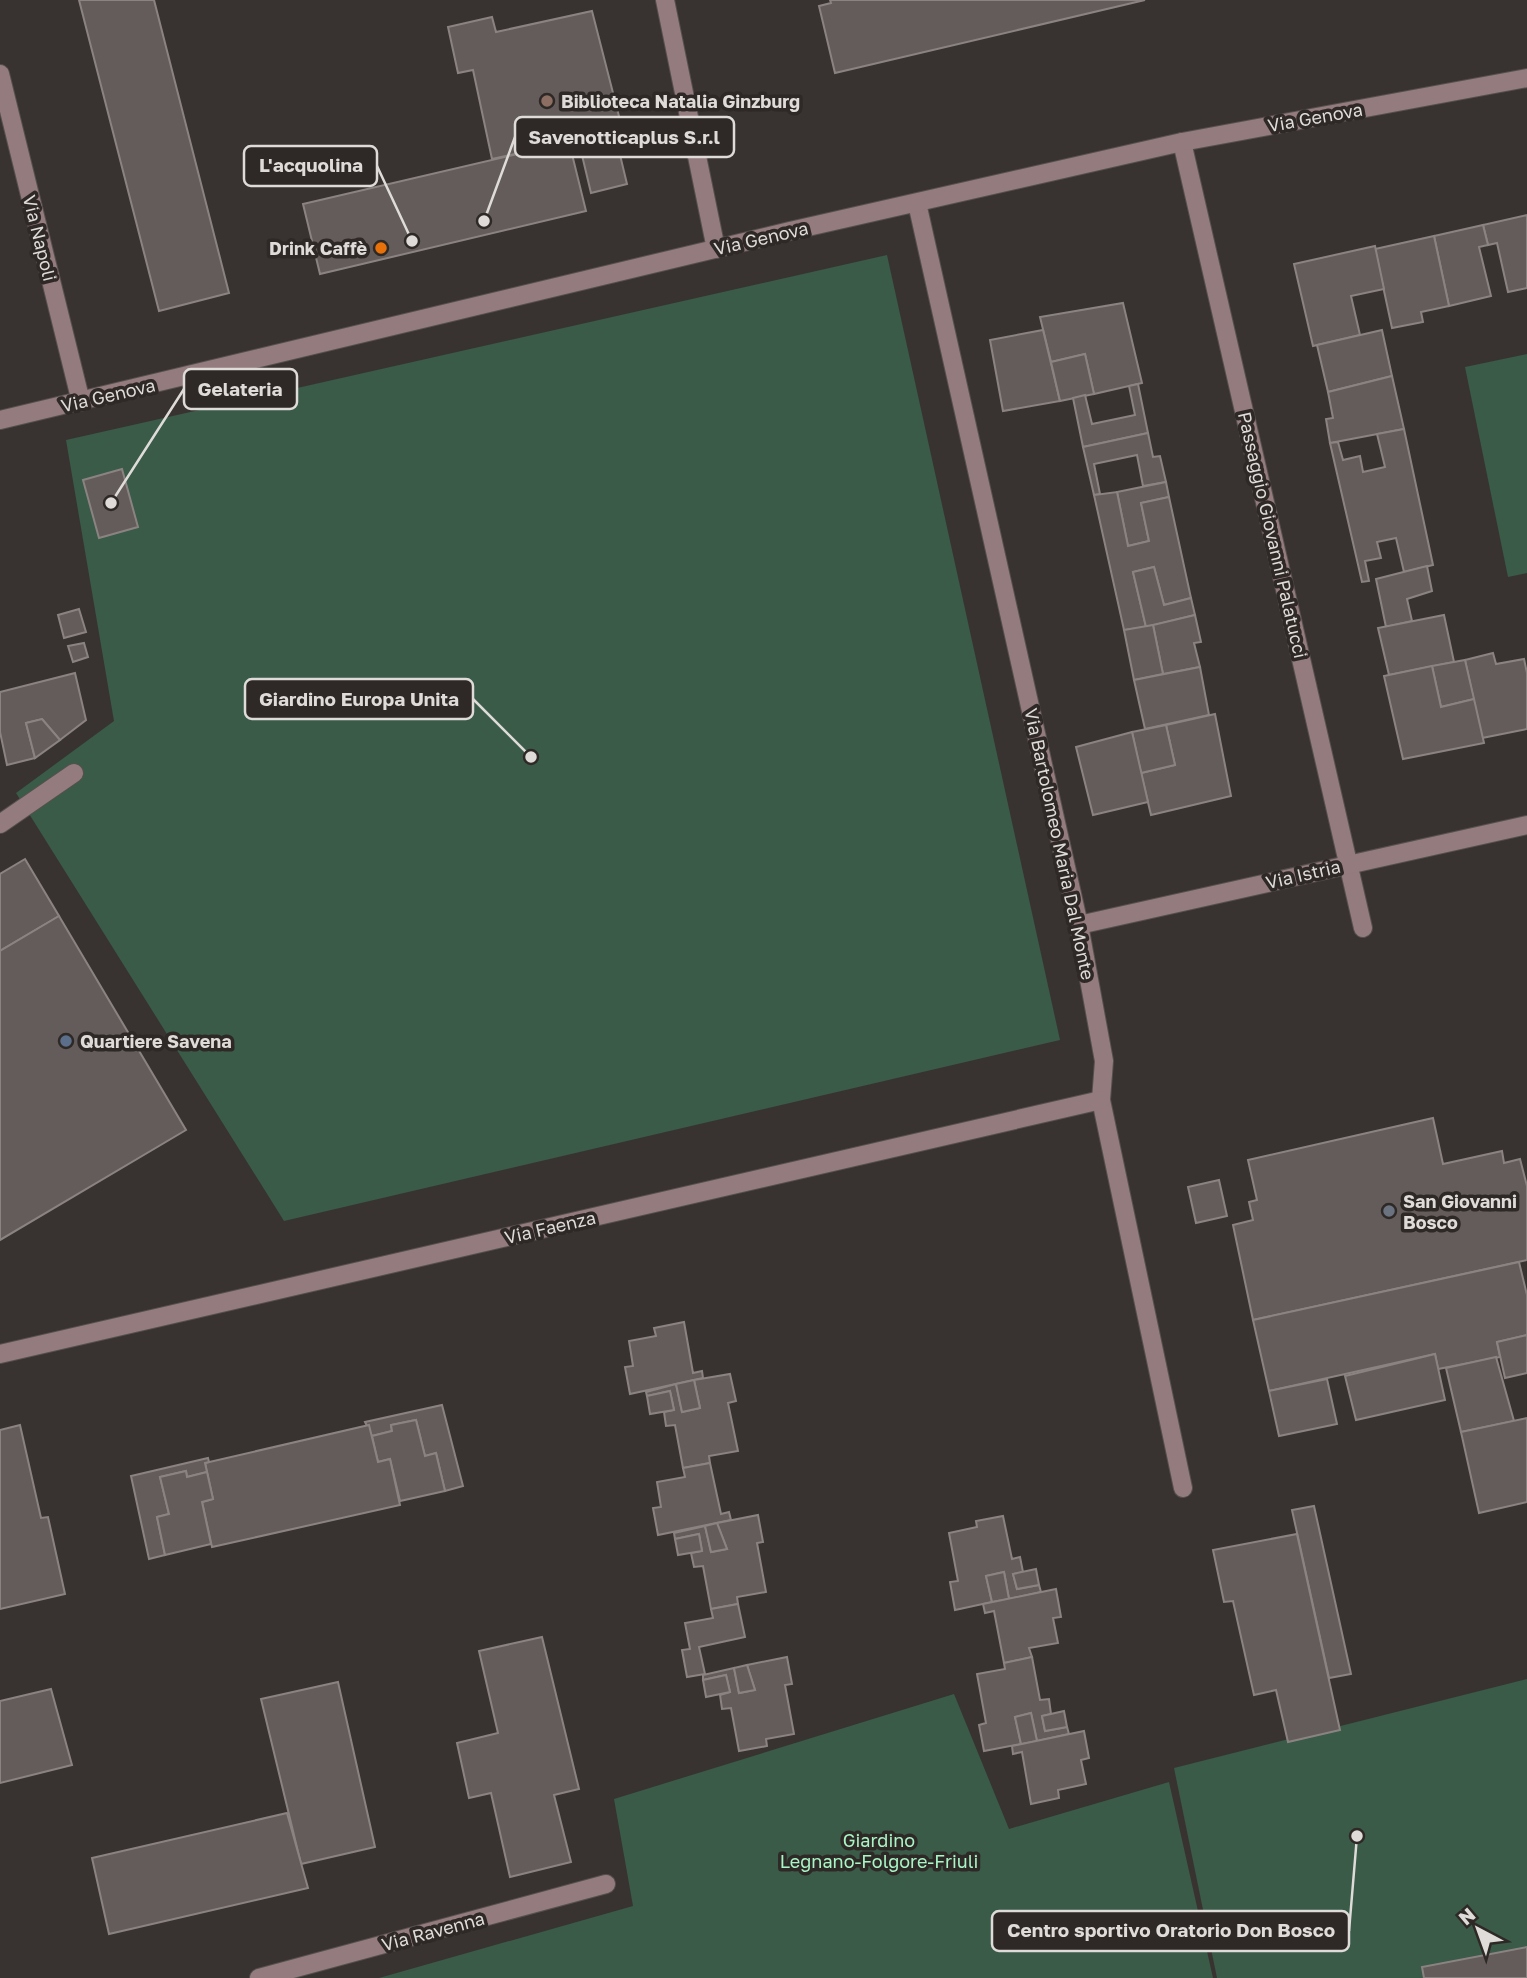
<svg xmlns="http://www.w3.org/2000/svg" width="1527" height="1978" viewBox="0 0 1527 1978" font-family="'Golos Text',sans-serif">
<rect width="100%" height="100%" fill="#383330"/>
<g fill="#395b47">
<polygon points="887,255 1060,1040 284,1221 16,793 114,721 66,440"/>
<polygon points="1527,354 1527,573 1508,577 1465,367"/>
<polygon points="1527,1679 1527,1978 1217,1978 1174,1768"/>
<polygon points="954,1694 1009,1829 1169,1782 1213,1978 379,1978 633,1906 614,1799"/>
</g>
<g fill="#635c5b" stroke="#8b8382" stroke-width="2">
<polygon points="79,0 154,0 229,293 159,311"/>
<polygon points="830,0 1145,0 835,73 819,6 831,3"/>
<polygon points="592,11 622,128 614,130 627,184 591,193 581,151 571,153 569,142 492,159 473,70 458,73 448,27 492,17 496,32"/>
<polygon points="569,142 586,211 320,274 303,204"/>
<polygon points="1527,215 1527,288 1508,292 1497,243 1488,245 1483,225"/>
<polygon points="1483,225 1488,245 1479,247 1491,296 1449,306 1434,236"/>
<polygon points="1434,236 1449,306 1421,312 1423,322 1392,328 1375,249"/>
<polygon points="1375,246 1384,289 1351,296 1360,335 1313,346 1294,264"/>
<polygon points="1123,303 1142,383 1094,394 1085,354 1051,362 1040,317"/>
<polygon points="1043,330 1060,401 1003,411 990,340"/>
<polygon points="1382,330 1392,376 1328,392 1317,345"/>
<polygon points="1085,354 1094,394 1060,401 1051,362"/>
<polygon points="1392,376 1404,429 1330,443 1326,419 1333,418 1328,392"/>
<polygon points="1138,384 1148,433 1083,447 1073,398 1085,395 1092,424 1135,415 1129,386"/>
<polygon points="1404,429 1433,565 1404,572 1396,538 1377,542 1381,558 1365,561 1369,581 1362,582 1330,443 1338,442 1343,460 1360,456 1363,472 1385,467 1377,434"/>
<polygon points="1148,433 1153,457 1160,456 1166,482 1143,486 1137,455 1094,464 1100,494 1094,495 1083,447"/>
<polygon points="122,469 138,527 99,538 83,480"/>
<polygon points="1166,482 1169,497 1141,503 1149,541 1128,546 1117,492"/>
<polygon points="1117,492 1128,546 1149,541 1141,503 1169,497 1191,598 1164,605 1154,567 1133,572 1146,627 1124,630 1094,495"/>
<polygon points="1427,566 1432,591 1407,599 1412,621 1386,627 1376,579"/>
<polygon points="1154,567 1164,605 1191,598 1195,615 1146,627 1133,572"/>
<polygon points="79,609 86,632 64,638 58,615"/>
<polygon points="1195,615 1201,642 1194,643 1200,667 1163,674 1153,625"/>
<polygon points="1444,615 1454,662 1389,675 1378,628"/>
<polygon points="1153,625 1163,674 1134,680 1124,630"/>
<polygon points="84,643 88,657 73,662 68,646"/>
<polygon points="1493,653 1496,664 1524,659 1527,673 1527,729 1482,738 1465,660"/>
<polygon points="1465,660 1474,699 1441,707 1432,666"/>
<polygon points="1432,666 1441,707 1474,699 1484,743 1403,759 1384,676"/>
<polygon points="1200,667 1209,715 1145,729 1134,680"/>
<polygon points="75,673 86,720 60,740 42,719 26,723 35,758 7,765 0,732 0,692"/>
<polygon points="1215,714 1231,796 1151,815 1141,773 1175,765 1166,725"/>
<polygon points="42,719 60,740 35,758 26,723"/>
<polygon points="1166,725 1175,765 1141,773 1132,732"/>
<polygon points="1132,732 1148,802 1093,815 1076,747"/>
<polygon points="25,859 59,916 0,951 0,874"/>
<polygon points="59,916 186,1130 0,1240 0,951"/>
<polygon points="1433,1118 1443,1164 1502,1151 1504,1163 1520,1159 1527,1186 1527,1260 1253,1320 1233,1225 1253,1220 1249,1202 1257,1200 1248,1160"/>
<polygon points="1219,1180 1227,1216 1196,1223 1188,1187"/>
<polygon points="1519,1262 1527,1295 1527,1335 1497,1342 1500,1357 1438,1369 1435,1354 1269,1391 1253,1320"/>
<polygon points="684,1322 693,1373 702,1371 703,1378 630,1394 625,1367 633,1366 629,1341 656,1336 654,1328"/>
<polygon points="1527,1335 1527,1373 1505,1378 1497,1342"/>
<polygon points="1435,1354 1445,1400 1356,1420 1345,1376"/>
<polygon points="1496,1357 1514,1421 1461,1432 1446,1368"/>
<polygon points="730,1374 736,1401 728,1403 738,1451 709,1456 710,1463 683,1468 675,1425 666,1426 664,1412 674,1410 670,1391 647,1396 646,1392 676,1384 682,1412 700,1408 694,1380"/>
<polygon points="1327,1379 1337,1424 1279,1436 1269,1391"/>
<polygon points="694,1380 700,1408 682,1412 676,1384"/>
<polygon points="670,1391 674,1410 650,1414 647,1396"/>
<polygon points="442,1405 463,1486 445,1491 436,1453 425,1456 416,1420 391,1425 392,1431 372,1436 365,1422"/>
<polygon points="1527,1418 1527,1502 1479,1513 1461,1432"/>
<polygon points="416,1420 425,1456 436,1453 445,1491 400,1501 390,1459 378,1462 372,1436 392,1431 391,1425"/>
<polygon points="20,1425 41,1518 48,1517 65,1594 0,1609 0,1430"/>
<polygon points="369,1425 378,1462 390,1459 400,1505 212,1547 202,1502 213,1499 205,1463"/>
<polygon points="208,1458 209,1462 205,1463 207,1472 187,1477 186,1471 160,1477 169,1514 157,1517 165,1555 149,1559 131,1476"/>
<polygon points="710,1463 721,1514 729,1512 731,1520 658,1535 653,1508 661,1507 657,1482 685,1477 683,1468"/>
<polygon points="186,1471 187,1477 207,1472 213,1499 202,1502 211,1544 165,1555 157,1517 169,1514 160,1477"/>
<polygon points="1314,1506 1351,1674 1329,1678 1292,1510"/>
<polygon points="758,1515 763,1542 757,1543 766,1592 737,1597 738,1604 711,1609 703,1566 694,1567 691,1553 702,1551 699,1534 675,1539 674,1533 705,1526 711,1552 727,1549 717,1523"/>
<polygon points="1003,1516 1012,1559 1020,1557 1023,1572 1013,1574 1017,1589 1039,1585 1041,1592 1009,1599 1004,1572 986,1576 992,1602 955,1610 950,1582 958,1581 949,1533 977,1527 976,1521"/>
<polygon points="717,1523 727,1549 711,1552 705,1526"/>
<polygon points="699,1534 702,1551 678,1555 675,1539"/>
<polygon points="1297,1534 1340,1730 1288,1742 1276,1690 1254,1695 1233,1601 1224,1602 1213,1550"/>
<polygon points="1036,1569 1039,1585 1017,1589 1013,1574"/>
<polygon points="1004,1572 1009,1599 992,1602 986,1576"/>
<polygon points="1056,1589 1061,1617 1053,1618 1058,1643 1029,1648 1032,1657 1004,1663 994,1611 985,1613 983,1604"/>
<polygon points="738,1604 745,1637 699,1647 705,1674 687,1677 682,1650 690,1649 685,1623 713,1618 711,1609"/>
<polygon points="542,1637 579,1789 554,1795 571,1862 510,1877 491,1793 469,1798 457,1743 498,1733 479,1651"/>
<polygon points="787,1657 792,1684 785,1685 794,1734 766,1739 767,1746 739,1751 731,1708 722,1709 720,1695 730,1692 726,1675 703,1680 703,1675 734,1668 739,1693 755,1690 747,1665"/>
<polygon points="1032,1657 1040,1700 1049,1699 1051,1714 1042,1716 1045,1731 1067,1727 1069,1734 1037,1741 1031,1713 1015,1717 1021,1744 984,1751 979,1725 986,1723 977,1674 1005,1669 1004,1663"/>
<polygon points="747,1665 755,1690 739,1693 734,1668"/>
<polygon points="726,1675 730,1692 706,1697 703,1680"/>
<polygon points="338,1682 375,1847 301,1864 261,1699"/>
<polygon points="51,1689 72,1765 0,1783 0,1701"/>
<polygon points="1064,1711 1067,1727 1045,1731 1042,1716"/>
<polygon points="1031,1713 1037,1741 1021,1744 1015,1717"/>
<polygon points="1084,1731 1089,1758 1081,1760 1086,1784 1058,1790 1059,1798 1031,1804 1022,1752 1013,1754 1012,1746"/>
<polygon points="287,1813 308,1888 109,1934 92,1858"/>
<polygon points="1527,1947 1527,1978 1424,1978 1422,1967"/>
</g>
<g fill="none" stroke-linecap="round" stroke-linejoin="round">
<g stroke="#56514e" stroke-width="20">
<g id="minor">
<polyline points="665,0 716,249"/>
<polyline points="0,74 81,402"/>
<polyline points="1182,142 1363,928"/>
<polyline points="917,203 1079,925 1104,1061 1101,1100 1183,1488"/>
<polyline points="0,420 790,231 1182,142 1527,78"/>
<polyline points="0,824 74,773"/>
<polyline points="1079,925 1527,825"/>
<polyline points="0,1354 1101,1100"/>
<polyline points="259,1978 606,1884"/>
</g>
</g>
<use href="#minor" stroke="#947b7e" stroke-width="18"/>
</g>
<circle fill="#8d6e63" stroke="#2e2926" stroke-width="2.5" cx="547" cy="101" r="7"/>
<circle fill="#e8710a" stroke="#2e2926" stroke-width="2.5" cx="381" cy="248" r="7"/>
<circle fill="#5c6f8a" stroke="#2e2926" stroke-width="2.5" cx="66" cy="1041" r="7"/>
<circle fill="#6b7280" stroke="#2e2926" stroke-width="2.5" cx="1389" cy="1211" r="7"/>
<g text-anchor="middle" dominant-baseline="central" stroke-width="7" stroke-linejoin="round" paint-order="stroke">
<g font-size="18" font-weight="bold" fill="#dedbd9" stroke="#2e2926" text-anchor="start">
<text x="561" y="101">Biblioteca Natalia Ginzburg</text>
<text x="367" y="248" text-anchor="end">Drink Caffè</text>
<text x="80" y="1041">Quartiere Savena</text>
<text x="1403" y="1201">San Giovanni<tspan x="1403" dy="21">Bosco</tspan></text>
</g>
<g font-size="18" fill="#dedbd9" stroke="#2e2926">
<text transform="translate(1315 117) rotate(-10)">Via Genova</text>
<text transform="translate(40 238) rotate(76)">Via Napoli</text>
<text transform="translate(761 238) rotate(-13)">Via Genova</text>
<text transform="translate(108 395) rotate(-13)">Via Genova</text>
<text transform="translate(1273 535) rotate(77)">Passaggio Giovanni Palatucci</text>
<text transform="translate(1060 844) rotate(78)">Via Bartolomeo Maria Dal Monte</text>
<text transform="translate(1303 874) rotate(-13)">Via Istria</text>
<text transform="translate(550 1227) rotate(-13)">Via Faenza</text>
<text transform="translate(433 1931) rotate(-15)">Via Ravenna</text>
</g>
<g font-size="18" fill="#a8f6c6" stroke="#2e2926">
<text x="879" y="1840">Giardino<tspan x="879" dy="21">Legnano-Folgore-Friuli</tspan></text>
</g>
</g>
<path fill="none" stroke="#dedbd9" stroke-width="2.5" d="M484 221L515 137M412 241L377 166M111 503L184 389M531 757L473 699M1357 1836L1349 1931"/>
<g fill="#dedbd9" stroke="#2e2926" stroke-width="2.5">
<circle cx="484" cy="221" r="7"/>
<circle cx="412" cy="241" r="7"/>
<circle cx="111" cy="503" r="7"/>
<circle cx="531" cy="757" r="7"/>
<circle cx="1357" cy="1836" r="7"/>
</g>
<g fill="#2e2926" stroke="#dedbd9" stroke-width="2.5">
<rect x="515" y="117" width="219" height="40" rx="7"/>
<rect x="244" y="146" width="133" height="40" rx="7"/>
<rect x="184" y="369" width="113" height="40" rx="7"/>
<rect x="245" y="679" width="228" height="40" rx="7"/>
<rect x="992" y="1911" width="357" height="40" rx="7"/>
</g>
<g font-size="19" text-anchor="middle" font-weight="bold" fill="#dedbd9">
<text x="624" y="144">Savenotticaplus S.r.l</text>
<text x="311" y="172">L'acquolina</text>
<text x="240" y="396">Gelateria</text>
<text x="359" y="706">Giardino Europa Unita</text>
<text x="1171" y="1937">Centro sportivo Oratorio Don Bosco</text>
</g>
<g transform="translate(1478 1929) rotate(319)" stroke="#2e2926" stroke-width="5" paint-order="stroke">
<path d="M0-5L12 26L0 18L-12 26Z" fill="#dedbd9"/>
<text y="-10" font-size="19" font-weight="bold" text-anchor="middle" fill="#dedbd9">N</text>
</g>
</svg>
